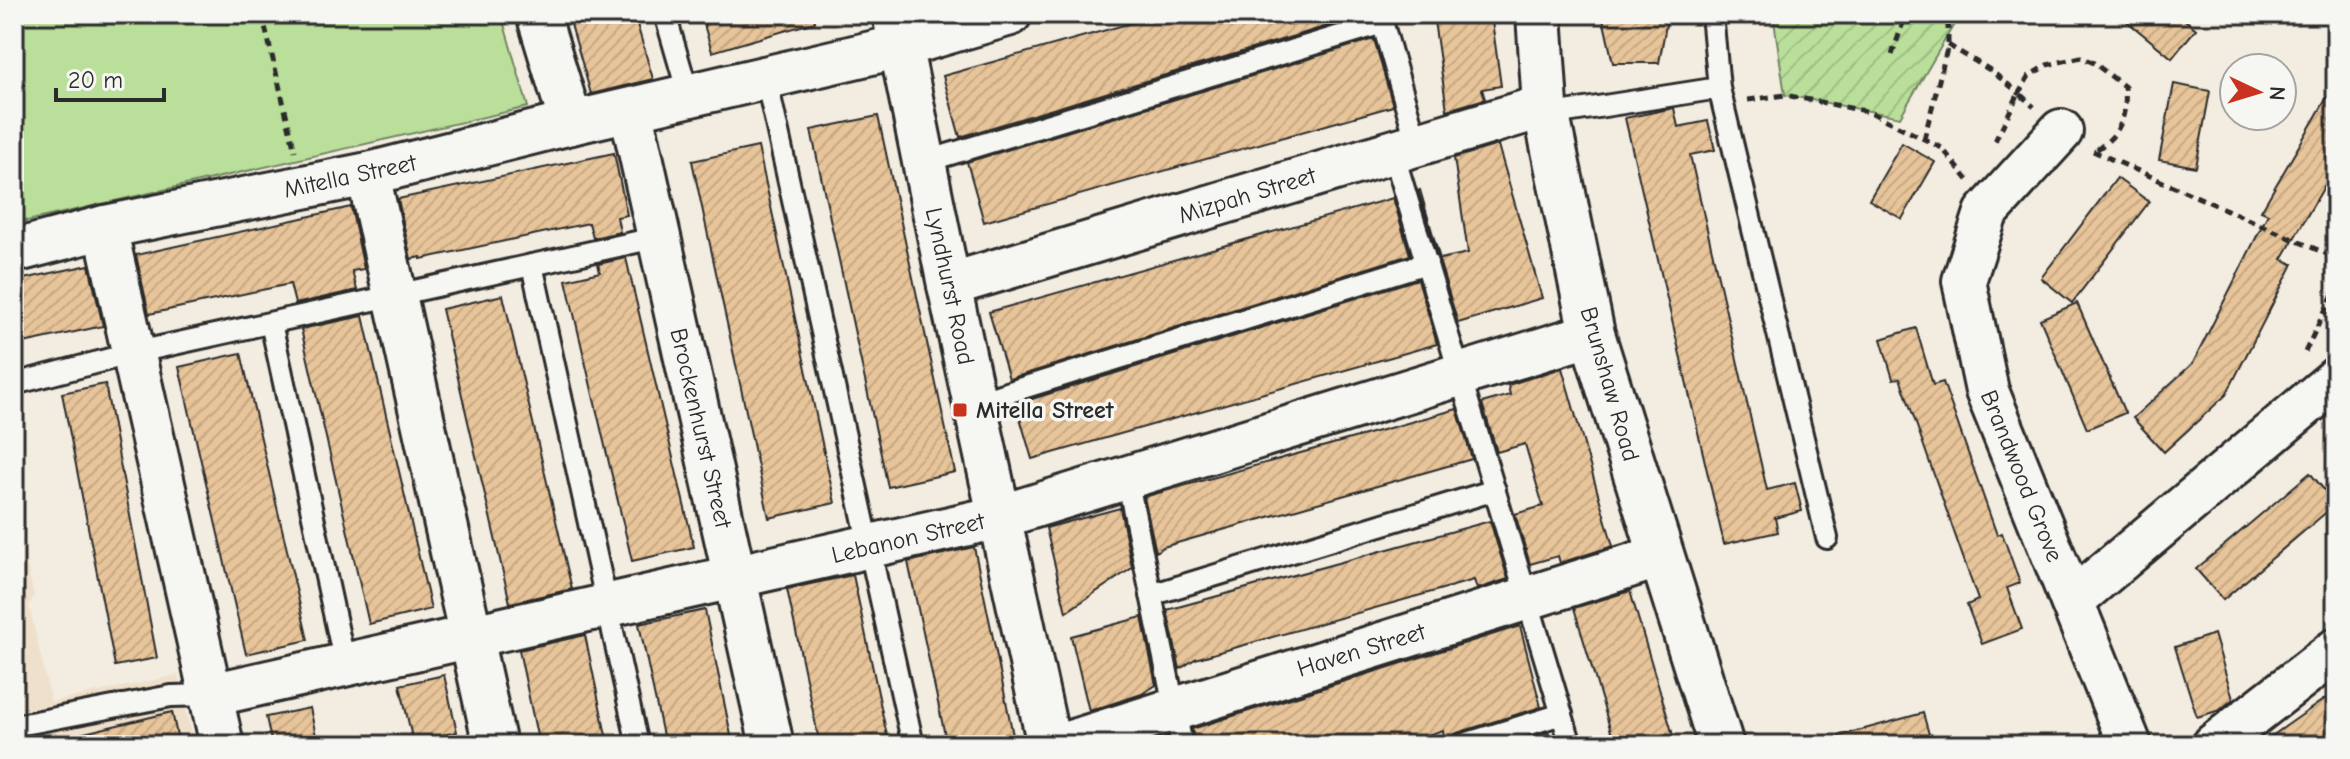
<svg xmlns="http://www.w3.org/2000/svg" width="2350" height="759" viewBox="0 0 2350 759" font-family="'Comic Neue',sans-serif">
<defs>
<pattern id="garden-furrows" width="10" height="10" patternUnits="userSpaceOnUse" patternTransform="scale(2)"><rect width="10" height="10" fill="#b9df9a"/><path d="M-1 1l2-2M0 10L10 0M9 11l2-2" fill="none" stroke="#9fc085"/></pattern>
<pattern id="building-hatch" width="6" height="6" patternUnits="userSpaceOnUse" patternTransform="scale(2)"><rect width="6" height="6" fill="#e7c499"/><path d="M-1 1l2-2M0 6l6-6M5 7l2-2" fill="none" stroke="#c6a984"/></pattern>
</defs>
<rect width="100%" height="100%" fill="#f3ece0"/>
<filter id="ink" filterUnits="userSpaceOnUse"><feTurbulence type="fractalNoise" baseFrequency=".0125" numOctaves="2"/><feDisplacementMap in="SourceGraphic" scale="16" xChannelSelector="R" yChannelSelector="G"/><feConvolveMatrix kernelMatrix="1 2 1 2 8 2 1 2 1" color-interpolation-filters="sRGB"/></filter>
<g filter="url(#ink)">
<polygon fill="#efe0cb" points="14,508 34,596 29,605 51,702 178,675 194,745 14,745"/>
<polygon fill="#b9df9a" stroke="#728562" stroke-width="2" points="14,14 501,14 528,107 14,224"/>
<polygon fill="url(#garden-furrows)" stroke="#728562" stroke-width="2" points="1773,14 1960,14 1900,117 1785,95"/>
<g fill="url(#building-hatch)" stroke="#2b2b2b" stroke-width="2">
<polygon points="568,14 634,14 653,79 591,94"/>
<polygon points="701,14 814,14 815,22 712,52"/>
<polygon points="1163,14 1367,14 960,137 943,76"/>
<polygon points="1433,14 1491,14 1501,86 1482,89 1485,99 1447,110"/>
<polygon points="1602,14 1668,14 1659,63 1613,63"/>
<polygon points="2118,14 2178,14 2196,29 2172,58"/>
<polygon points="1374,39 1393,106 984,222 967,162"/>
<polygon points="2336,82 2336,166 2282,259 2293,264 2226,395 2164,452 2133,418 2193,363 2268,214 2261,211"/>
<polygon points="2174,84 2210,91 2196,167 2159,160"/>
<polygon points="1674,108 1678,127 1708,121 1715,150 1690,155 1767,490 1795,483 1802,511 1775,518 1778,532 1724,544 1625,118"/>
<polygon points="878,116 955,472 888,487 811,130"/>
<polygon points="1902,143 1935,162 1902,219 1869,200"/>
<polygon points="1498,145 1542,298 1458,323 1418,191 1420,190 1440,259 1468,253 1454,158"/>
<polygon points="758,147 835,503 769,518 692,161"/>
<polygon points="614,153 627,215 617,217 620,232 593,238 589,223 421,259 421,257 411,259 398,199"/>
<polygon points="2117,178 2149,202 2072,303 2041,278"/>
<polygon points="1393,198 1410,255 1009,379 989,312"/>
<polygon points="351,207 364,269 352,271 357,290 295,304 290,284 149,314 136,255"/>
<polygon points="626,258 694,547 632,561 566,280 600,272 598,264"/>
<polygon points="89,265 103,326 14,345 14,281"/>
<polygon points="1418,279 1437,344 1032,459 1016,404"/>
<polygon points="503,295 572,589 510,603 442,309"/>
<polygon points="2077,303 2125,413 2087,429 2040,319"/>
<polygon points="363,316 431,609 369,624 301,329"/>
<polygon points="1916,328 1933,385 1943,382 1997,535 2002,533 2020,583 2007,588 2022,629 1982,644 1967,605 1978,600 1900,378 1893,379 1881,339"/>
<polygon points="241,353 308,640 246,654 179,367"/>
<polygon points="1562,368 1613,546 1560,563 1558,556 1530,564 1515,514 1543,506 1525,444 1497,452 1482,403 1510,395 1508,385"/>
<polygon points="105,384 157,658 115,666 62,393"/>
<polygon points="1457,409 1472,459 1163,547 1156,552 1144,497"/>
<polygon points="2310,473 2336,504 2223,600 2196,569"/>
<polygon points="1120,508 1132,568 1066,612 1046,528"/>
<polygon points="1490,521 1508,579 1477,589 1474,580 1195,659 1180,669 1167,610"/>
<polygon points="974,547 997,657 1015,745 947,745 908,562"/>
<polygon points="853,575 889,745 820,745 787,589"/>
<polygon points="1630,591 1664,705 1676,745 1615,745 1574,608"/>
<polygon points="705,610 733,745 665,745 639,624"/>
<polygon points="1142,617 1156,685 1142,694 1089,711 1071,636"/>
<polygon points="1520,626 1541,707 1457,733 1451,737 1448,745 1445,745 1443,730 1397,745 1195,745 1192,729"/>
<polygon points="2214,634 2233,699 2220,710 2197,717 2175,647"/>
<polygon points="585,635 608,745 539,745 519,650"/>
<polygon points="444,675 457,732 413,742 400,685"/>
<polygon points="2336,691 2336,745 2259,745"/>
<polygon points="310,708 318,745 272,745 266,717"/>
<polygon points="172,712 179,745 82,745 80,734"/>
<polygon points="1923,713 1932,745 1840,745 1839,736"/>
<polygon points="1548,732 1551,745 1505,745"/>
</g>
<g fill="none" stroke-linecap="round" stroke-linejoin="round">
<g stroke="#2b2b2b" stroke-width="26">
<g id="lane">
<polyline points="665,14 689,97"/>
<polyline points="1380,14 1417,144"/>
<polyline points="1712,14 1719,88 1827,538"/>
<polyline points="766,78 913,745"/>
<polyline points="1547,115 1719,88"/>
<polyline points="1393,152 1571,745"/>
<polyline points="924,162 1383,23"/>
<polyline points="532,265 638,745"/>
<polyline points="271,323 345,664"/>
<polyline points="14,384 133,353 659,237"/>
<polyline points="974,403 1427,263"/>
<polyline points="1127,478 1182,745"/>
<polyline points="1151,595 1495,490"/>
<polyline points="14,726 171,696 211,695"/>
<polyline points="1461,745 1562,714"/>
</g>
</g>
<g stroke="#2b2b2b" stroke-width="48">
<g id="street">
<polyline points="538,14 571,123"/>
<polyline points="894,14 949,285 1049,745"/>
<polyline points="631,111 772,745"/>
<polyline points="2061,131 1986,213 1964,281 1987,391 2130,745"/>
<polyline points="368,174 495,745"/>
<polyline points="105,227 222,745"/>
<polyline points="14,251 105,227 368,174 571,123 901,46 1010,14"/>
<polyline points="949,285 1545,106"/>
<polyline points="2072,601 2336,379"/>
<polyline points="211,695 999,517 1592,334"/>
<polyline points="1061,745 1661,556"/>
<polyline points="2214,745 2336,650"/>
</g>
</g>
<g stroke="#2b2b2b" stroke-width="50">
<polyline id="secondary" points="1539,14 1545,106 1592,334 1721,745"/>
</g>
<g stroke="#2b2b2b" stroke-width="5" stroke-dasharray="8 6" stroke-linecap="butt">
<polyline points="262,14 295,151"/>
<polyline points="2258,14 2336,16"/>
<path d="M1948,45l42,25 29,23 10,-17 18,-11 34,-8 13,6 31,24c2,29 -4,47 -29,63"/>
<polyline points="1892,55 1906,14"/>
<polyline points="1748,100 1785,95 1870,112 1942,148 1968,180"/>
<polyline points="1924,139 1948,45 1948,14"/>
<polyline points="1995,141 2019,93 2034,107"/>
<polyline points="2093,151 2336,258"/>
<polyline points="2305,352 2336,288"/>
</g>
<use href="#lane" stroke="#f6f6f2" stroke-width="20"/>
<use href="#street" stroke="#f6f6f2" stroke-width="42"/>
<use href="#secondary" stroke="#f6f6f2" stroke-width="44"/>
</g>
</g>
<rect fill="#c8321e" stroke="#f6f6f2" stroke-width="3" x="952" y="402" width="16" height="16" rx="4"/>
<g text-anchor="middle" dominant-baseline="central" stroke-width="7" stroke-linejoin="round" paint-order="stroke">
<g font-size="24" fill="#2b2b2b" stroke="#f6f6f2">
<text transform="translate(350 176) rotate(-12)">Mitella Street</text>
<text transform="translate(1247 195) rotate(-17)">Mizpah Street</text>
<text transform="translate(950 286) rotate(78)">Lyndhurst Road</text>
<text transform="translate(1610 384) rotate(74)">Brunshaw Road</text>
<text transform="translate(701 428) rotate(77)">Brockenhurst Street</text>
<text transform="translate(2022 476) rotate(68)">Brandwood Grove</text>
<text transform="translate(908 538) rotate(-13)">Lebanon Street</text>
<text transform="translate(1361 650) rotate(-17)">Haven Street</text>
</g>
<g font-size="24" font-weight="bold" fill="#2b2b2b" stroke="#f6f6f2" text-anchor="start">
<text x="976" y="410">Mitella Street</text>
</g>
</g>
<rect width="2350" height="759" fill="none" stroke="#f6f6f2" stroke-width="48"/>
<rect x="24" y="24" width="2302" height="711" fill="none" stroke="#2b2b2b" stroke-width="3" filter="url(#ink)"/>
<g transform="translate(2258 92) rotate(94)"><circle r="38" fill="#f6f6f2" stroke="#a5a5a2" stroke-width="2"/>
<path d="M0-6L14 30L0 20L-14 30Z" fill="#c8321e"/>
<text y="-12" font-size="22" font-weight="bold" text-anchor="middle" fill="#2b2b2b">N</text>
</g>
<path d="M56 88v12h108v-12" fill="none" stroke="#2b2b2b" stroke-width="4"/>
<text x="68" y="88" font-size="24" fill="#2b2b2b" stroke="#f6f6f2" stroke-width="6" paint-order="stroke">20 m</text>
</svg>
